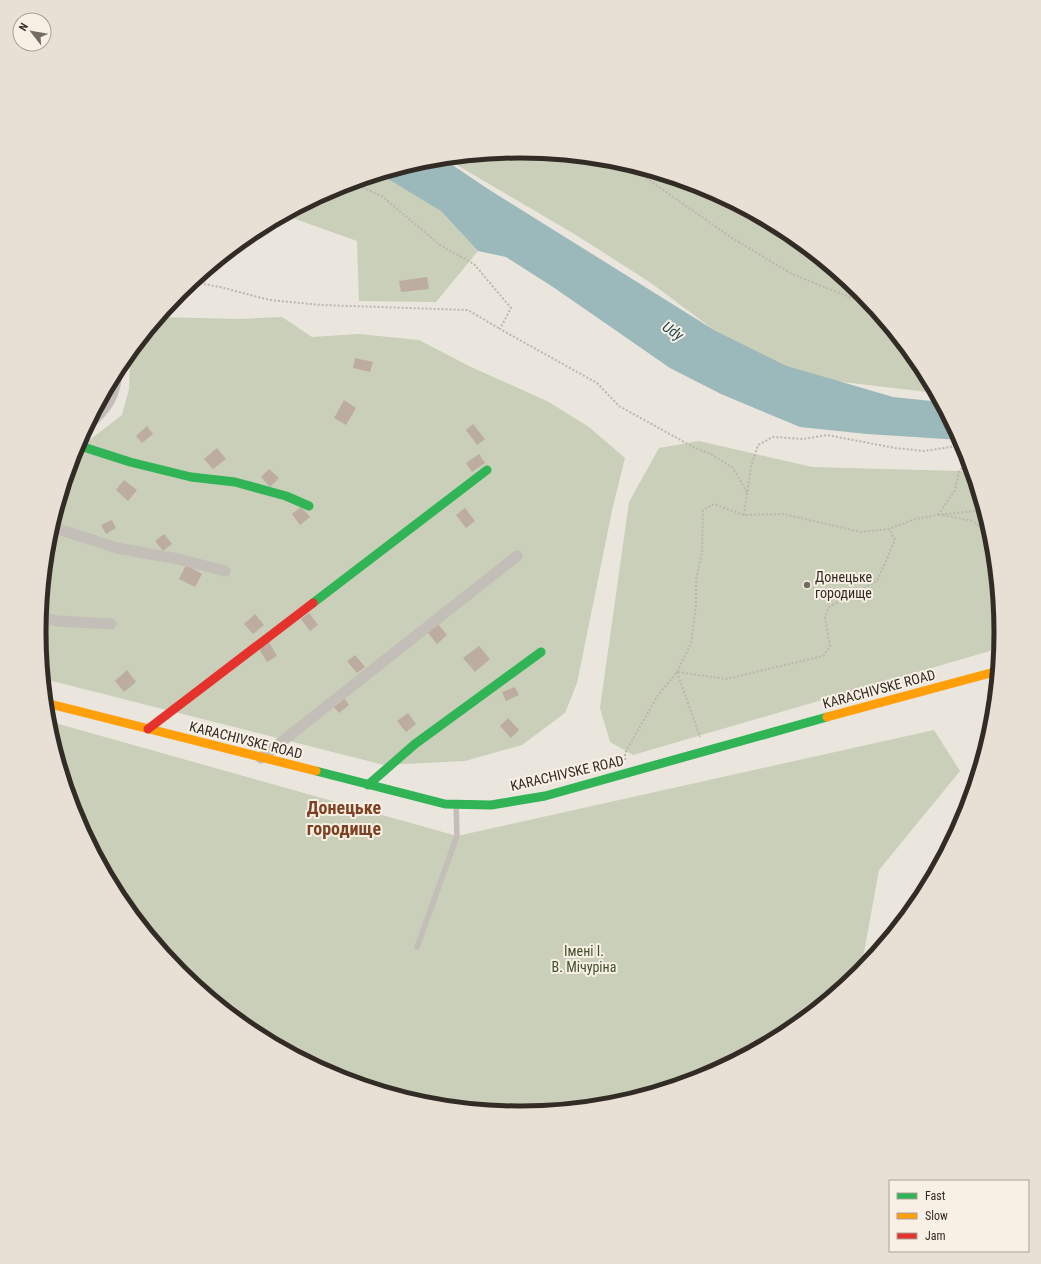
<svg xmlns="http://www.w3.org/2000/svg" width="1041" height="1264" viewBox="0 0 1041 1264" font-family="'Roboto Condensed',sans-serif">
<rect width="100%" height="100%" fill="#eae6dd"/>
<g fill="#c9cfb8">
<polygon points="521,151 615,160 705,187 788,232 861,292 921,365 936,393 834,381 787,366 714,330 651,283 576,235 445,158"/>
<polygon points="384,173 441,211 478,251 436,302 359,301 357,241 284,215 336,187"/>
<polygon points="159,317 239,319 282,317 312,337 359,334 419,340 471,367 547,401 589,427 625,458 613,506 577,683 565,713 522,745 465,761 384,765 44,679 39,632 48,538 74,452 122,415 129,389 130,352"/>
<polygon points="699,441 812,467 959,471 972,469 993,538 1002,632 1000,648 633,755 610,742 600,708 629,502 659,448"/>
<polygon points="48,721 457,836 934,730 960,771 879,870 860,974 788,1032 705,1077 614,1104 520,1113 426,1104 336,1077 253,1032 180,972 120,899 76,816"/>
</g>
<polygon fill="#9bb8ba" points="442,158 488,189 714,330 787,366 893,397 941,402 961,440 867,434 800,427 721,394 670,368 553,287 506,257 478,251 441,211 380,174 427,160"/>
<g fill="#bdaca0">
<polygon points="427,277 429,289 401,292 399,281"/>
<polygon points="355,358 373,362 370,372 353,368"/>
<polygon points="344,400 356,408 346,425 334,418"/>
<polygon points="473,424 485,439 477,445 466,430"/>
<polygon points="147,426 153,434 142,443 136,436"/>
<polygon points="217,448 226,459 213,469 204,459"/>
<polygon points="479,454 485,463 472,472 466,463"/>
<polygon points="269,469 279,478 270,487 261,477"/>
<polygon points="68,473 72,475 67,485 65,484"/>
<polygon points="124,480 137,490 128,501 116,490"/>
<polygon points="301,507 310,517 300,525 292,514"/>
<polygon points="465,508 475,521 466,528 456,515"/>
<polygon points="112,520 116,528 106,534 101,525"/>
<polygon points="164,534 172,544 163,551 155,541"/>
<polygon points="186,565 202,574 195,587 179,579"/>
<polygon points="309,613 318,625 310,631 301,619"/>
<polygon points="255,614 264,625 253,634 244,624"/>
<polygon points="438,624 447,635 437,644 428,633"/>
<polygon points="269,642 277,656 267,662 259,649"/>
<polygon points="479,646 490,659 475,672 463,658"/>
<polygon points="355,655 365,667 357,673 347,661"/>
<polygon points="127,670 136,682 124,692 115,681"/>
<polygon points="515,687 519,695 506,701 502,692"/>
<polygon points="344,698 349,705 339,713 333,706"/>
<polygon points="408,713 416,724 406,732 397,721"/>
<polygon points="508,718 519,730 511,738 500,726"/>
</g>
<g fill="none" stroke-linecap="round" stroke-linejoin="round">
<g stroke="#bcb6af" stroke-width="2" stroke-dasharray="2 2" stroke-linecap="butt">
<polyline points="623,162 732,238 792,274 862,302 869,302"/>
<polyline points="352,182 383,197 440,245 474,264 511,308 500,329 597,383 619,406 695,448 711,454 733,468 748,494"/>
<polyline points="192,282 220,287 270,300 321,305 468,310 500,329"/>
<polyline points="744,515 751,466 758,445 773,437 803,439 827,435 895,448 924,451 964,445"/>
<polyline points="938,515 955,490 959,471 969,461"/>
<polyline points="943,515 973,521 993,538"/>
<polyline points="677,672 700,737"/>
<polyline points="678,672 726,679 823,656 830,646 825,617 829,607 877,581 895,540 889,529"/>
<polyline points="625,760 625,753 658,695 677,672 691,643 696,606 696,580 702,552 703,510 714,504 744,515 783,514 861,532 889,529 915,519 938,515 984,510"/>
</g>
<polyline stroke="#c3beb7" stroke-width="5.5" points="417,947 457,836 456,804"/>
<g stroke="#c3beb7" stroke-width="11">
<path d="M88,425c19,-16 28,-30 29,-55"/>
<polyline points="52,527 117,548 178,559 225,571"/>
<polyline points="41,617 58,621 111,624"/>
<polyline points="261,758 517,556"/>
</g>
<g stroke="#30b455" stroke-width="9">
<polyline points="77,445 130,462 191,477 235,482 286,496 309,506"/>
<polyline points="313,603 487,470"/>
<polyline points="316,771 445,804 491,805 545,796 827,717"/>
<polyline points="368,785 415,744 541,652"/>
</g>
<g stroke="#ff9f0a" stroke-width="9">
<polyline points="46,703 316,771"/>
<polyline points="827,717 998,671"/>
</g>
<polyline stroke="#e5322d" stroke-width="9" points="148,729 313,603"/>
</g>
<circle fill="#736c66" stroke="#f8f0e4" stroke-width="1.5" cx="807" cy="585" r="4"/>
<g text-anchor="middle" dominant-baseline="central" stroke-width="4" stroke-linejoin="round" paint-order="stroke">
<g font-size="14" fill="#332b26" stroke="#f8f0e4" text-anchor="start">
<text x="815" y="577">Донецьке<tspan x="815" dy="16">городище</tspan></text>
</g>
<g font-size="14" fill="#332b26" stroke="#f8f0e4">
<text transform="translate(879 689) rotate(-15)">KARACHIVSKE ROAD</text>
<text transform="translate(246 740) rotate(14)">KARACHIVSKE ROAD</text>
<text transform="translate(567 773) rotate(-13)">KARACHIVSKE ROAD</text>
</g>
<g font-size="14" fill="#3f502b" stroke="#f8f0e4">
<text x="584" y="951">Імені І.<tspan x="584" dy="16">В. Мічуріна</tspan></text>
</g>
<g font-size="15" font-style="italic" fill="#1e4952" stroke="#f8f0e4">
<text transform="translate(673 331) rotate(34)">Udy</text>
</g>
<g font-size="18" font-weight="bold" fill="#7d4123" stroke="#f8f0e4">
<text x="344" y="807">Донецьке<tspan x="344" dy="21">городище</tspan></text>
</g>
</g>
<path d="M0 0H1041V1264H0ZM46 632a474 474 0 1 1 948 0a474 474 0 1 1-948 0Z" fill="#e8e0d5" fill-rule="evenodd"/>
<path fill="none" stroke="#332b26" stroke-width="5" d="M46 632a474 474 0 1 1 948 0a474 474 0 1 1-948 0Z"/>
<rect x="889" y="1180" width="140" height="72" fill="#f8f0e4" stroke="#a9a198"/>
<rect x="897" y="1193" width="20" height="6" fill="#30b455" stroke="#a9a198"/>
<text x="925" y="1200" font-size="12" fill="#332b26">Fast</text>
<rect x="897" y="1213" width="20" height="6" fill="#ff9f0a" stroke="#a9a198"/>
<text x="925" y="1220" font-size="12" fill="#332b26">Slow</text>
<rect x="897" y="1233" width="20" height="6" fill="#e5322d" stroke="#a9a198"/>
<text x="925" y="1240" font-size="12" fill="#332b26">Jam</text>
<g transform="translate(32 32) rotate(301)"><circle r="19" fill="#f8f0e4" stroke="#a9a198"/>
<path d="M0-3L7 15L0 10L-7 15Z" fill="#736c66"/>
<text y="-6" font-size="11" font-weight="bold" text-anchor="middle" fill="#332b26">N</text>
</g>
</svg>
